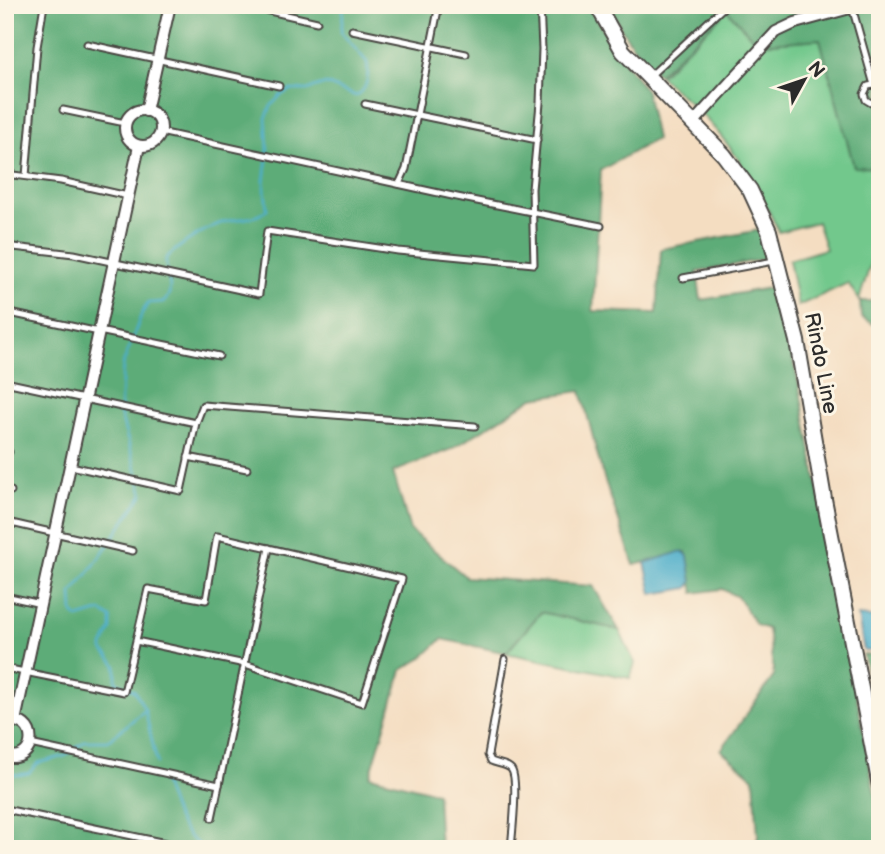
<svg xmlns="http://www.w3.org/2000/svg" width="885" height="854" viewBox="0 0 885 854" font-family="'Balsamiq Sans',sans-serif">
<rect width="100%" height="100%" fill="#fcf5e5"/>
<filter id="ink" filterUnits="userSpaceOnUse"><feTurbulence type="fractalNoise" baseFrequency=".0143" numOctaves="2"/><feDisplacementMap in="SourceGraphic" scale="14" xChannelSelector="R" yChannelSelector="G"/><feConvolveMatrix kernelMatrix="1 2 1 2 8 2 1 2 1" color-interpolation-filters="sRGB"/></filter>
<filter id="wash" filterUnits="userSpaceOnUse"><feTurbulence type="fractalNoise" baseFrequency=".00686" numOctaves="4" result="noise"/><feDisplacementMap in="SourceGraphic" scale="28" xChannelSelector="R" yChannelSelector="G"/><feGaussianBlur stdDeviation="1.57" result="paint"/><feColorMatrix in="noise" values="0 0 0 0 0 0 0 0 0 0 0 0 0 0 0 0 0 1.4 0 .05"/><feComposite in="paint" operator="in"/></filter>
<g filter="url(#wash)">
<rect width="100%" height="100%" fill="#f4ddc1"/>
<g fill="#72c88c" stroke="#4e7a5c" stroke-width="2">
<path d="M727,10l31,34 62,-5 34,127 26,2v66l-21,66 -11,-17 -50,23 -9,-46 37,-11 -9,-27 -38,10c-19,-40 -40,-77 -71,-111 -15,-16 -32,-30 -48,-45z"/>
<polygon points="541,612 619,630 635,663 630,678 506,653"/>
</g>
<g fill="#5dac78" stroke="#446c52" stroke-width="2">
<polygon points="5,5 590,5 610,42 646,91 656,139 601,170 593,311 657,313 661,249 760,230 769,258 697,272 701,300 775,287 799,385 880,822 880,849 755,849 758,836 754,778 721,750 774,676 768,629 756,625 738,597 722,589 694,593 686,552 634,565 602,472 581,391 533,398 452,449 393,472 410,530 466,577 593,586 619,630 541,612 506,653 442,639 422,658 402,670 370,776 437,793 440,849 5,849"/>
<path d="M610,5h270v163l-26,-1 -34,-128 -62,5 -31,-34 -69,65c-20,-21 -38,-43 -48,-70z"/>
<polygon points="860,301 880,301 880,328 861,317"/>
<polygon points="863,655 880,655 880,717"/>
</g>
<g fill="#4badca" stroke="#3b6c7a" stroke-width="2">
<polygon points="679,552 684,552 688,556 692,582 688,588 652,594 645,563"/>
<polygon points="858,616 880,618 880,651 864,651"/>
</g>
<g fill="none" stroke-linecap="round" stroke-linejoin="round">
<g stroke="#4badca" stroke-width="2.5">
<polyline points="145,710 157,763"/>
<path d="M9,773l9,2 11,-2 9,-10 27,-7 20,-15h23l37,-31 -10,-19 -19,-9v-17l-13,-15v-4l8,-17v-11l-10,-7 -23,7 -5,-5 -1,-20 20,-25 51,-74 -23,-81 3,-49 19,-51 6,-10 16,-1c13,-14 0,-28 2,-44 18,-16 35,-28 58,-36 15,-5 31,-1 43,-13l-3,-28 4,-31 -2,-32 5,-12 9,-10 10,-6h17l19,-6 30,12c12,-6 13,-22 11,-34l-26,-30 3,-27"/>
<path d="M162,778c9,26 15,53 39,68"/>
</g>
</g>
</g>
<g filter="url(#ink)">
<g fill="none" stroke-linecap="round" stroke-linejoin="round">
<g stroke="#494642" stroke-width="9">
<g id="service">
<polyline points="243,5 317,22"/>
<polyline points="852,7 874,85"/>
<polyline points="352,30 466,54"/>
<polyline points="87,44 279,86"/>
<polyline points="650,76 726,5"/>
<polyline points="880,88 874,85 868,86 864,94 866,100 871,103 880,101"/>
<polyline points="365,104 537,140"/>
<polyline points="63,110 125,123"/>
<polyline points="160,132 457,197 601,226"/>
<polyline points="5,174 61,181 128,196"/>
<polyline points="26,176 37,47 44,5"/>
<polyline points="399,184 406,169 439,5"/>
<polyline points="5,246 74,254 259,294 267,231 398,251 534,264 532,189 540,103 542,49 540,5"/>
<polyline points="683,278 774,261"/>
<polyline points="5,312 99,332"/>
<polyline points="99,331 219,356"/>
<polyline points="5,382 196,423"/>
<polyline points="5,452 9,452"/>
<polyline points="188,457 247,469"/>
<polyline points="71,466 181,491 196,423 203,405 475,426"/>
<polyline points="5,492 11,491"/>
<polyline points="7,522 133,551"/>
<polyline points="5,596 41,604"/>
<path d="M505,659l-17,96 3,6c6,3 16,3 20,8 8,9 1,66 0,80"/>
<polyline points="5,668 124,692 148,589 206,600 217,536 402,579 362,703 245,664 136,641"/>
<polyline points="30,744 219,785 269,548"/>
<polyline points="5,809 194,849"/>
<polyline points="212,818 219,785"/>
</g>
</g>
<g stroke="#494642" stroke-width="14">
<g id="minor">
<circle cx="143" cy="128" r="18"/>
<polyline points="146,111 170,5"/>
<polyline points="694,122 776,32 795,23 861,5"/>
<polyline points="15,721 139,146"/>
<path d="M5,722c34,-9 34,43 0,34"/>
</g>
</g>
<g stroke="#494642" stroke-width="18">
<polyline id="tertiary" points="597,5 623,51 724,155 750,190 769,231 797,341 824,499 880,786"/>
</g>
<use href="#service" stroke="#fff" stroke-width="5"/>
<use href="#minor" stroke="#fff" stroke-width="10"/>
<use href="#tertiary" stroke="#fff" stroke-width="14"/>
</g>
</g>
<g text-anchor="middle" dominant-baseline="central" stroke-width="6" stroke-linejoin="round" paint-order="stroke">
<g font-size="21" fill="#2b2b2b" stroke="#fcf5e5">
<text transform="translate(821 363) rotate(79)">Rindo Line</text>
</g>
</g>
<rect width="885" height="854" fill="none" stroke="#fcf5e5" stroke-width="28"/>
<g transform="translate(804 80) rotate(50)" stroke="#fcf5e5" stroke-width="5" paint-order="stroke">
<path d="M0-5L12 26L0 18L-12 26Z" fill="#2b2b2b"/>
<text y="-10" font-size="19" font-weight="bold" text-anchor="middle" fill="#2b2b2b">N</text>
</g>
</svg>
